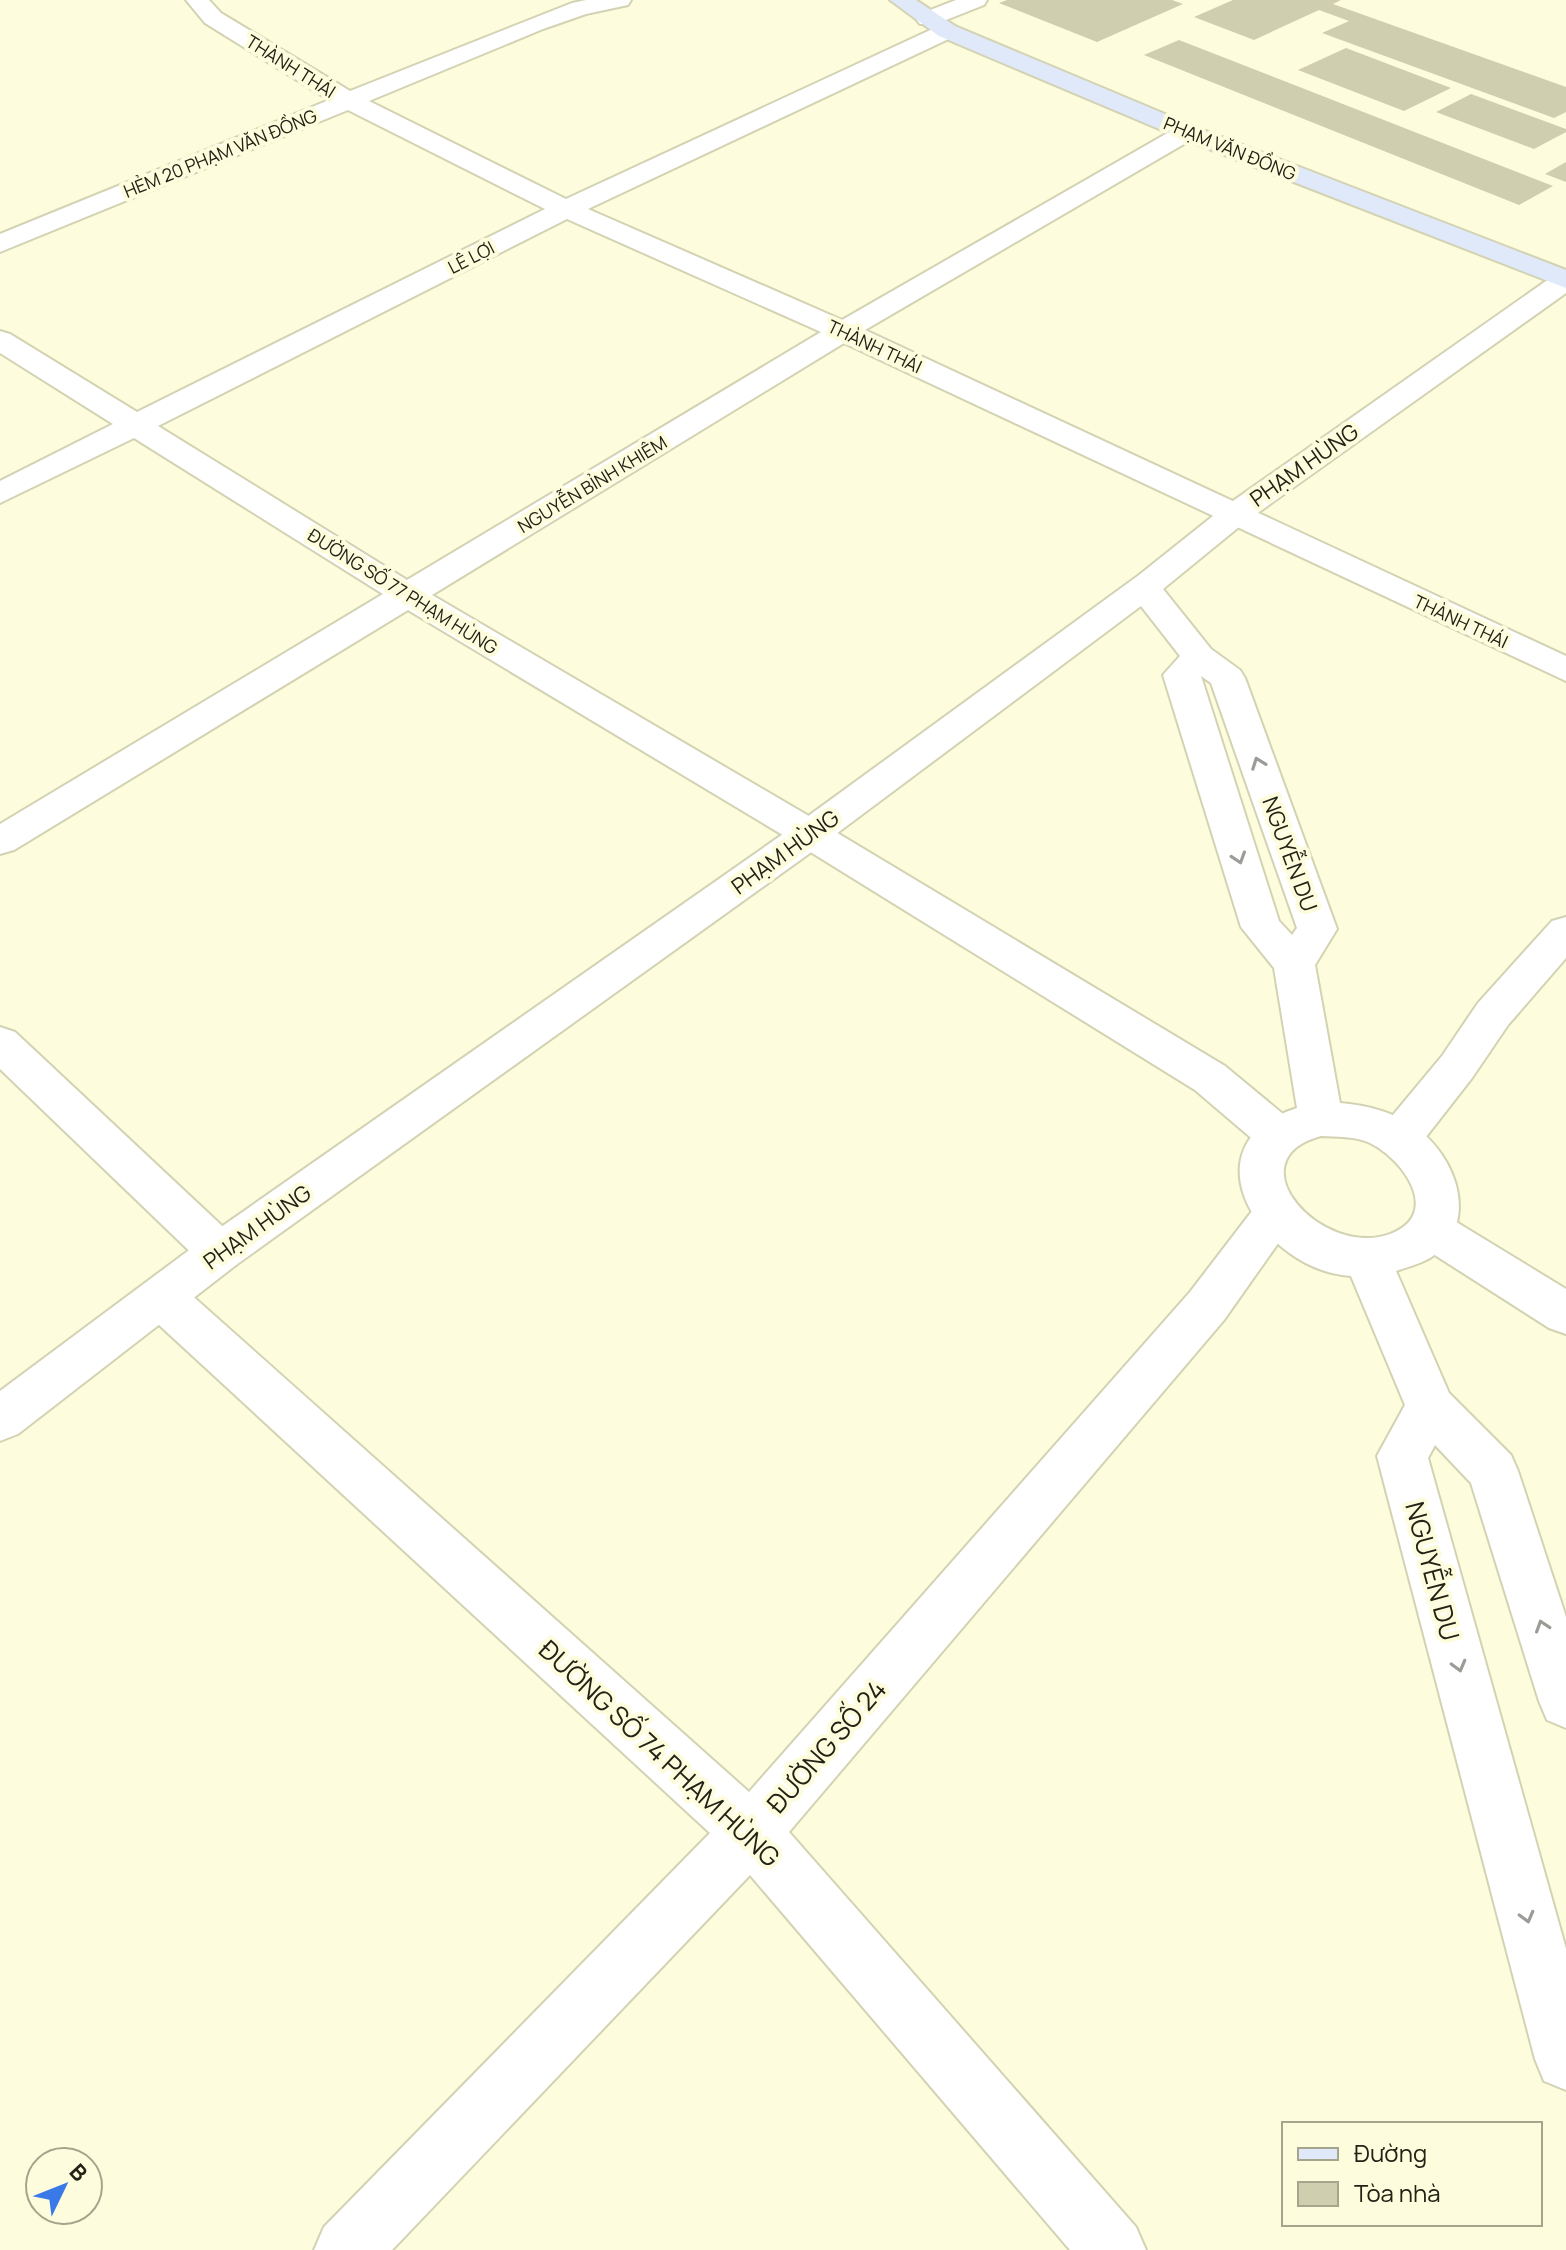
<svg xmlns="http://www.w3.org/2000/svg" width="1566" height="2250" viewBox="0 0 1566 2250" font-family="Manrope,sans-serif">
<rect width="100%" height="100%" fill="#fdfcdc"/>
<g fill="#cfceaf">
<polygon points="1007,0 1172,0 1183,4 1097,42 999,3"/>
<polygon points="1233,0 1341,0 1333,4 1566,87 1566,112 1554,118 1322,33 1349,21 1319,10 1254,40 1194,17"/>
<polygon points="1179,40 1553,186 1519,205 1144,55"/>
<polygon points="1346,48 1451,88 1404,111 1298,70"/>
<polygon points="1471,94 1566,129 1566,132 1534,149 1436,112"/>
<polygon points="1566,162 1566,182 1545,174"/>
</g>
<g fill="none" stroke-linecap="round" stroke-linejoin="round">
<g stroke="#d3d2b3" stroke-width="4">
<g id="minor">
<path d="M186,0h23l12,13 129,78 222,-88 14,-3h45l-3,5 -42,9 -43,15 -174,72 197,98 373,-173h16l4,5 -4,5 -367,173 254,111 336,-193h18l4,5 -4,5 -331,193 701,326v25l-722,-338 -412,252 392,230 401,241 70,58 6,12 -6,12 -16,5 -16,-5 -68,-58 -399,-247 -388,-233 -394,240 -14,4v-30l383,-230 -249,-156 -134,65v-22l113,-57 -113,-71v-22l10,3 127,78 408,-203 -197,-99 -348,142v-18l329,-134 -124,-77zM567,219l254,113 -414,248 -249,-154z"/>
<polygon points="956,0 987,0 984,5 936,24 920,24 916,19 920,14"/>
<polygon points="1566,917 1566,958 1508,1025 1472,1078 1415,1151 1399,1156 1383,1151 1377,1139 1383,1127 1442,1056 1478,1003 1552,921"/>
<polygon points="0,1027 15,1032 236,1239 243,1252 236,1265 220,1271 204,1265 0,1069"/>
<polygon points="1275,1197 1291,1202 1298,1215 1224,1320 789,1832 1136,2227 1146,2250 1070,2250 750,1875 392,2250 314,2250 324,2227 710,1833 145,1312 138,1298 145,1284 162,1278 179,1284 749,1792 1190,1292 1259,1202"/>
<polygon points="1432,1211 1448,1217 1566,1289 1566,1334 1549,1328 1416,1243 1409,1230 1416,1217"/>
</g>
</g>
<g stroke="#d3d2b3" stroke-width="4">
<path id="tertiary" d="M1566,272v21l-321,229 -82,67 48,60 29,21 5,8 92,251 -22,36 25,138c26,2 54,9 76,25 41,29 65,97 14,130 -10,6 -23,9 -34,13l53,122 62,62 7,16 48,146v111l-19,-8 -8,-19 -68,-218 -36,-38 -7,13 138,491v141l-22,-9 -9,-22 -158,-603 28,-51 -54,-129c-88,-5 -170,-131 -54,-168l-23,-140 -33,-41 -78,-252 17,-19 -39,-50 -317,237 -588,422 -218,169 -18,7v-50l204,-152 592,-414 343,-250 84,-67 333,-234zM1201,676l10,7 86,245 -5,7 -13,-14zM1321,1136c15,1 34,0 49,7 33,16 73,71 20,91 -68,25 -158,-74 -69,-98z"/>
</g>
<g stroke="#d3d2b3" stroke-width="4">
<polygon id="secondary" points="890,0 916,0 955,26 1196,127 1566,270 1566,288 1178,137 939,36"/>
</g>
<use href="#minor" fill="#fff" fill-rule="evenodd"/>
<use href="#tertiary" fill="#fff" fill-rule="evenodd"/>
<use href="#secondary" fill="#dfe9fa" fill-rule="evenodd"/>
</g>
<defs><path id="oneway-chevron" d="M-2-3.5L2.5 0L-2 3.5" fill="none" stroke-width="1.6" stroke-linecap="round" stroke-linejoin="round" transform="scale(2)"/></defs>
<g stroke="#9c9c96">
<use href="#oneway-chevron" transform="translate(1258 763) rotate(-110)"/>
<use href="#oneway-chevron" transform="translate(1239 858) rotate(72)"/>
<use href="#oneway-chevron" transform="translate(1542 1626) rotate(-108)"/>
<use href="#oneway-chevron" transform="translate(1459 1666) rotate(75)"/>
<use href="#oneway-chevron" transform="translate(1527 1917) rotate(75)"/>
</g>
<g text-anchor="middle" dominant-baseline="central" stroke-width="8" stroke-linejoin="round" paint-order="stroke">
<g font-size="18" fill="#222216" stroke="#fdfcdc">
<text transform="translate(291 66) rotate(32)">THÀNH THÁI</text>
<text transform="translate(1230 148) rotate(22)">PHẠM VĂN ĐỒNG</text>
<text transform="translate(220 153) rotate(-22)">HẺM 20 PHẠM VĂN ĐỒNG</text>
<text transform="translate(471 257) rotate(-27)">LÊ LỢI</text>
<text transform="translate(875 346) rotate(25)">THÀNH THÁI</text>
<text transform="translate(592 484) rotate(-31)">NGUYỄN BỈNH KHIÊM</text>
<text transform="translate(403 591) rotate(32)">ĐƯỜNG SỐ 77 PHẠM HÙNG</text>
<text transform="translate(1461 621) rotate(25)">THÀNH THÁI</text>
</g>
<g font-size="22" fill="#222216" stroke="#fdfcdc">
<text transform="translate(1304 465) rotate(-35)">PHẠM HÙNG</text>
<text transform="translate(785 852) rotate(-36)">PHẠM HÙNG</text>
<text transform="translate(1290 854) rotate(70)">NGUYỄN DU</text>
<text transform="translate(257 1227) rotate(-36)">PHẠM HÙNG</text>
</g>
<g font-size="26" fill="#222216" stroke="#fdfcdc">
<text transform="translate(1433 1571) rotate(75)">NGUYỄN DU</text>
<text transform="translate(826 1746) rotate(-49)">ĐƯỜNG SỐ 24</text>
<text transform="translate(660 1753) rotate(43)">ĐƯỜNG SỐ 74 PHẠM HÙNG</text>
</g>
</g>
<rect x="1282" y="2122" width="260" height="104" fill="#fdfcdc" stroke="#a5a58d" stroke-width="2"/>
<rect x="1298" y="2148" width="40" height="12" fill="#dfe9fa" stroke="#a5a58d" stroke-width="2"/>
<text x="1354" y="2162" font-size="24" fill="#222216">Đường</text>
<rect x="1298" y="2182" width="40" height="24" fill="#cfceaf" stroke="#a5a58d" stroke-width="2"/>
<text x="1354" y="2202" font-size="24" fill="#222216">Tòa nhà</text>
<g transform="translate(64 2186) rotate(47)"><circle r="38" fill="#fdfcdc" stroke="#a5a58d" stroke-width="2"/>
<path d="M0-6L14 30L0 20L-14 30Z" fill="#397ae8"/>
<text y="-12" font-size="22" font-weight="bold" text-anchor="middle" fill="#222216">B</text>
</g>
</svg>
